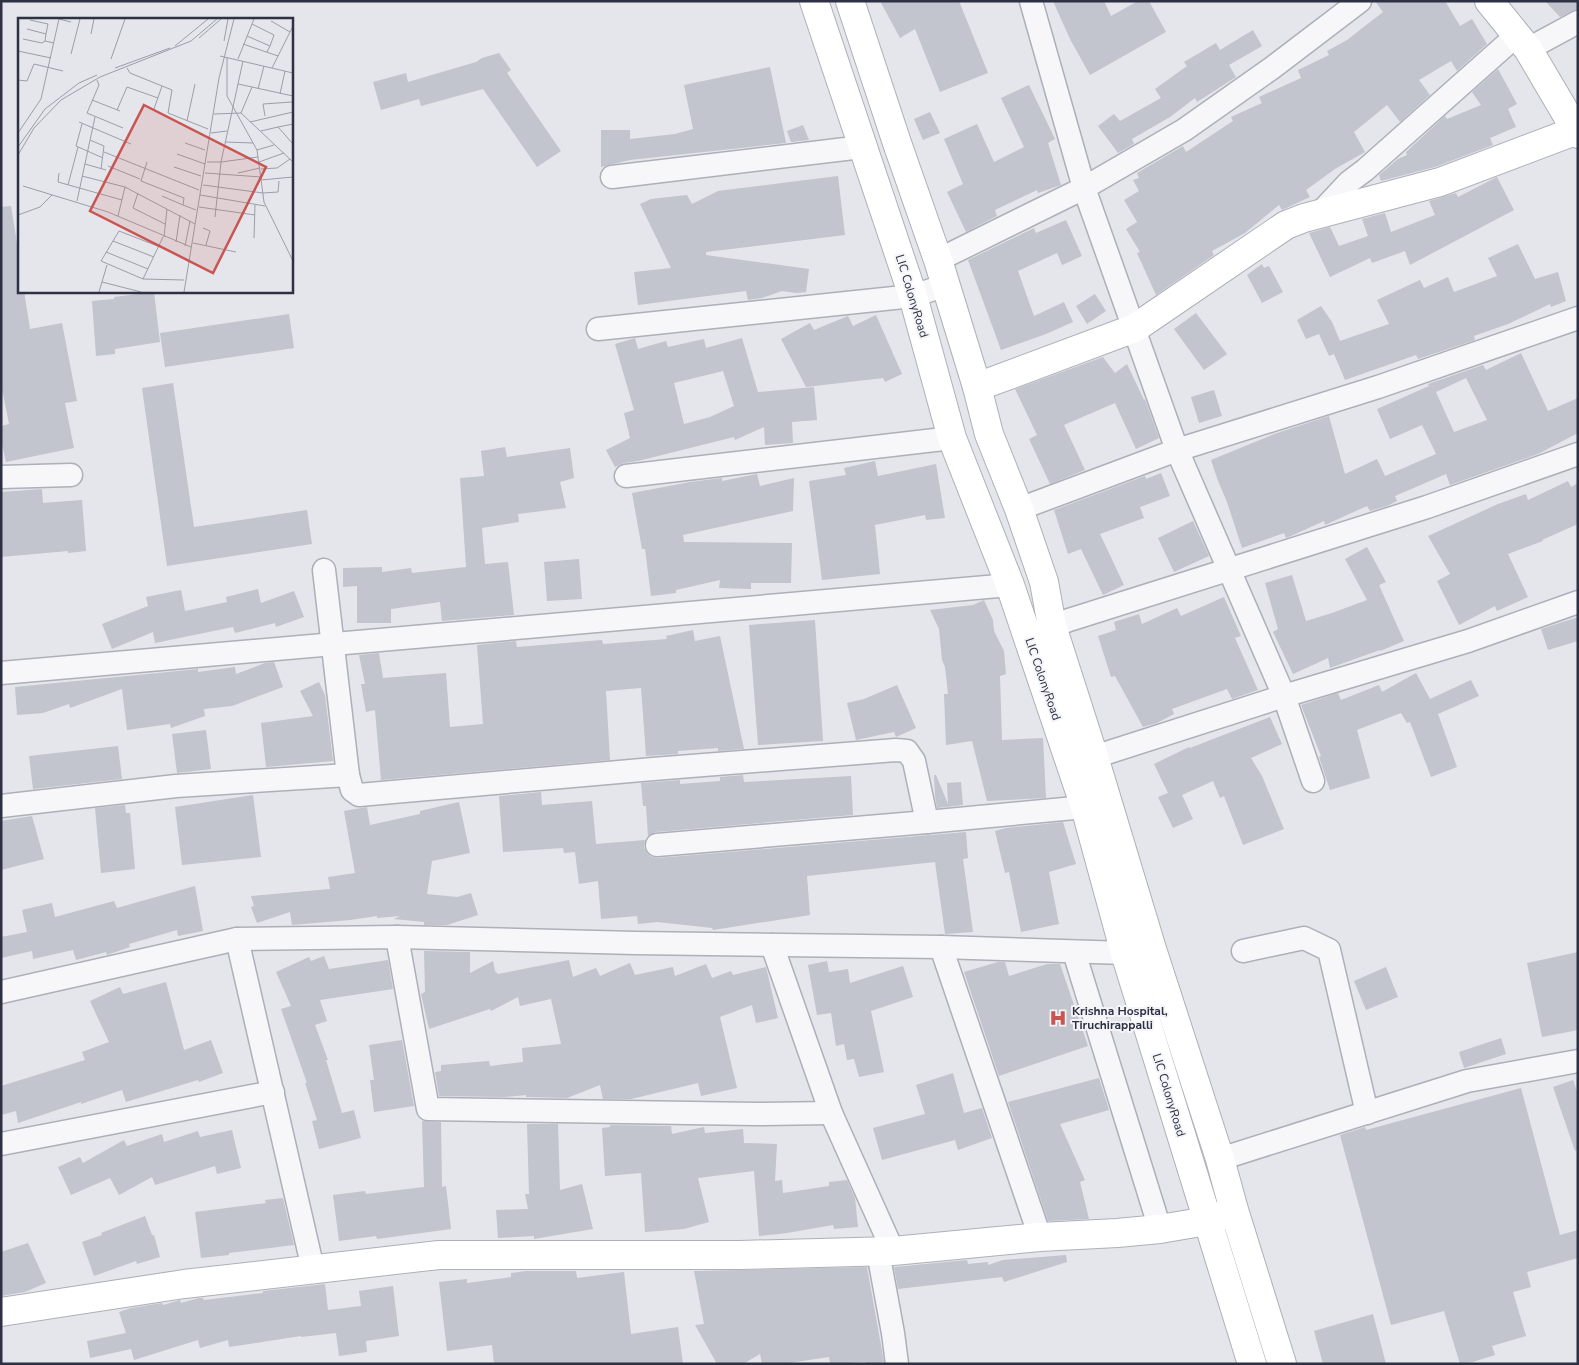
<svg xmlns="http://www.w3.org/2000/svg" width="1579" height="1365" viewBox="0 0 1579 1365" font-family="'Nunito Sans',sans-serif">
<rect width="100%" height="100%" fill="#e4e6eb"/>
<g fill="#c2c4ce" fill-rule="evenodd">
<polygon points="880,1 959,1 988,73 940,92 915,29 900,38"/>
<polygon points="1053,1 1104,1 1111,16 1138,1 1149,1 1166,32 1090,75 1070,39"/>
<polygon points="1375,1 1445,1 1460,26 1472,19 1487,44 1457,71 1451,61 1419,80 1430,95 1400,122 1387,105 1354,132 1365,152 1335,169 1306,190 1310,197 1282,210 1279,205 1245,233 1212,251 1214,255 1156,295 1137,253 1140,252 1126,229 1137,222 1124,200 1139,191 1133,180 1139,178 1137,173 1183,146 1186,152 1233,121 1231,117 1262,103 1259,97 1301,78 1298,70 1329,55 1327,51 1347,40 1383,12"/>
<polygon points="1545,1 1578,1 1578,9 1560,17"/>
<polygon points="1253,30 1262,46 1229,65 1236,77 1197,102 1195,98 1170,117 1132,139 1134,144 1118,153 1098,126 1114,114 1120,121 1161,98 1155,89 1187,66 1184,62 1216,43 1220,50"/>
<polygon points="499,53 511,70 507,73 561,151 537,167 483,89 421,106 419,99 381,110 373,82 406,73 408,82 476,62 482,58"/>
<polygon points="770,67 786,143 630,160 601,167 601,130 630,130 630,139 675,134 693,129 684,85"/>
<polygon points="1498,69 1517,104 1508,109 1516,127 1490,138 1493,145 1435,167 1381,181 1379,175 1398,159 1407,155 1406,152 1445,116 1447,119 1481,105 1472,92"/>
<polygon points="1029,85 1055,139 1048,143 1061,185 1038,193 1037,190 995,210 997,216 966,232 947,192 963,184 944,139 977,124 994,162 1024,147 1001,98"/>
<polygon points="930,112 940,133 923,140 914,119"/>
<polygon points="803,125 809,140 791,142 787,131"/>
<polygon points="838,176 845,235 706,252 706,255 809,269 806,292 796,293 782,291 762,298 748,300 746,291 638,305 634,272 671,268 640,204 651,199 687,195 692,204 718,191"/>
<polygon points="1497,177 1514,210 1410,265 1405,251 1372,263 1370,258 1330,277 1309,233 1330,227 1339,246 1368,236 1362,219 1385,213 1391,232 1435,215 1429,201 1456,193 1458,197"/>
<polygon points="11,206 19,256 19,291 24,291 30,329 62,323 77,401 65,403 74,448 6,462 1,440 1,426 9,424 1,384 1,207"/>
<polygon points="1066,220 1082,256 1062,265 1057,253 1018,271 1034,316 1064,302 1073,322 1046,334 1001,350 968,260 1034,228 1036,233"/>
<polygon points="1518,244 1535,279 1558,272 1566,301 1551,307 1550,304 1508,324 1474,336 1475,340 1418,359 1416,355 1345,380 1334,354 1329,356 1319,334 1306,339 1297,320 1321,306 1332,322 1340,341 1389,324 1377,300 1420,280 1424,288 1448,277 1454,292 1497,276 1488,258"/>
<polygon points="1262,264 1264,268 1269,266 1283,292 1262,303 1247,275"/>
<polygon points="154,292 160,342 115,349 115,354 96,356 92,301 114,299 114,297"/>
<polygon points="1095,294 1106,311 1087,324 1076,306"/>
<polygon points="1196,313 1227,354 1204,370 1174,329"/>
<polygon points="289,314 294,348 165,367 160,333"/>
<polygon points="876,315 902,374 885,382 883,378 806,387 781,339 810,323 814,330 848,316 853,326"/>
<path d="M635,338l3,11 28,-8 2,6 36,-8 2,9 36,-10 16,54 56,-5 3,33 -25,2 1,21 -28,2 -1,-18 -29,13 -1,-3 -96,24 -14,2 -9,4 -9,-17 24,-12 -6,-25 10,-3 -19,-66zM723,371l11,35 -24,11 -26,7 -10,-41z"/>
<path d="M1521,353l27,58 30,-13v35l-40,21 -88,31 -4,-11 -51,22 2,5 -10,5 -17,5 -3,-5 -42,19 -1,-4 -33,15 -5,2 -2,-5 -42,15 -15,-46 -9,-21 -7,-21 66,-27 52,-17 16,58 32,-15 8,17 51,-22 -14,-29 -32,14 -13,-30 52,-23 -1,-2 55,-19 3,5zM1466,378l21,42 -33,12 -18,-40z"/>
<polygon points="1103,357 1115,373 1127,364 1144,400 1145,399 1159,438 1136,449 1115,403 1064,425 1085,470 1050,484 1029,439 1037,435 1015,389"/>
<polygon points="173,383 194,527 307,510 312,544 167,566 142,388"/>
<polygon points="1214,390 1222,416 1199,423 1191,397"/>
<polygon points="505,447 507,457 570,448 574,478 560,482 566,508 518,514 519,522 482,528 485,564 508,562 514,615 442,621 440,602 391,609 391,623 357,623 357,586 343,587 343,568 382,567 382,572 411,568 412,573 466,567 460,478 484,476 481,451"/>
<polygon points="875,461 878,476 936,464 945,518 926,520 925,515 875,525 880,574 822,580 809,481 846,475 844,468"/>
<polygon points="1161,473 1170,496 1140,507 1144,518 1100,534 1124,585 1103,595 1081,549 1068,554 1054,510 1145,476 1146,479"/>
<polygon points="757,474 760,486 794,478 793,511 683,535 684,542 792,543 791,583 751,583 751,589 719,588 720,580 676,590 676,593 651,596 645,549 642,549 632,493 690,482 722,478 722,481"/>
<polygon points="1568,481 1571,487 1578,483 1578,524 1542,540 1543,541 1508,554 1528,597 1497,611 1495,606 1459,625 1437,581 1450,574 1428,536 1498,504 1526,494 1528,500"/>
<polygon points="42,489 43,503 82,500 86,551 68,553 68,551 1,557 1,492"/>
<polygon points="1193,521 1209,556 1174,572 1158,538"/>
<polygon points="1367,547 1386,582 1379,585 1404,641 1380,651 1380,650 1330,668 1328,658 1293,674 1273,632 1278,629 1265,583 1292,575 1306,621 1332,613 1367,600 1345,559"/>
<polygon points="579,559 582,599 547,601 544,562"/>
<polygon points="258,589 261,603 294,591 304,617 276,627 275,623 235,633 233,627 155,643 153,632 112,649 102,624 148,606 146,597 181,590 185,611 227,602 226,597"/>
<polygon points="1224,597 1241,636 1235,638 1258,690 1232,699 1227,689 1172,709 1174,714 1157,723 1143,727 1115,676 1111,677 1098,636 1116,630 1114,622 1139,614 1142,624 1177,608 1181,616"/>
<polygon points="984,600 993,620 994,631 1004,651 1006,674 1000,676 1002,740 1043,738 1046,798 987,801 972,741 946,745 944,694 948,694 945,667 942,660 939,629 930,610 973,605"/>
<polygon points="1578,617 1578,641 1548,650 1541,629"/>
<polygon points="815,620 823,741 758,745 749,625"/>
<polygon points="693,630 695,641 720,636 744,749 718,751 718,748 678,751 678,754 646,756 641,688 606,691 610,760 381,780 375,710 366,712 361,684 365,684 359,655 379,653 383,678 446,673 450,727 483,724 477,645 516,641 517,647 602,640 603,644 667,639 666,636"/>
<polygon points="274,662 283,687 232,706 204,709 205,716 171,728 170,724 127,730 122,689 70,708 69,704 43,713 17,715 15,687 198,669 198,672 235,667 236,674 265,663"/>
<polygon points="1416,673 1430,699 1471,680 1479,696 1438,714 1457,767 1431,777 1410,722 1407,723 1401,713 1357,730 1370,778 1330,790 1319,757 1321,756 1301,705 1338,693 1341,700 1379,685 1382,692"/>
<polygon points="319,682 325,695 333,761 266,767 261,723 313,716 300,691"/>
<polygon points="897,685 916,728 896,737 894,732 856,740 847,703 864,699"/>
<polygon points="1270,717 1282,744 1251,758 1262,776 1284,829 1243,845 1224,796 1220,798 1213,781 1182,795 1193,819 1173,828 1158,797 1168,793 1154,764 1189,747 1190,748"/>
<polygon points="206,730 211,769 177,773 172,734"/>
<polygon points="118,746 122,779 33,789 29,756"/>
<polygon points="743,775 744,782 851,776 853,815 656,832 648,836 646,806 643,806 641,783 680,780 680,784 720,781 720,777"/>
<polygon points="934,775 936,775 948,804 947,783 961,782 963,805 937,808 935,796"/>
<polygon points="541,792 542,805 592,801 596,844 645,840 644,847 647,853 652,857 658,858 966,832 968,858 963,859 973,932 945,934 935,862 807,876 810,915 713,930 712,928 657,922 638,924 637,916 601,919 598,881 579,884 575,852 564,853 563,848 503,852 499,796"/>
<polygon points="253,795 261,857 182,865 175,807"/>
<polygon points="459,802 470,853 432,861 427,894 457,897 471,893 478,915 447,925 424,925 424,922 394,919 400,916 377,918 377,916 350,920 292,925 290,912 257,923 251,907 254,906 251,896 330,889 328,877 355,873 344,811 367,807 370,825 420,814 420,811"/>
<polygon points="125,805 126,813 130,813 135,869 101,873 95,808"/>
<polygon points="32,816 44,859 1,870 1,821"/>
<polygon points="1063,822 1076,864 1049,872 1059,924 1021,932 1009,872 1005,873 995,831 1006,828"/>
<polygon points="195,886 203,931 178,936 177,930 129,944 130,947 107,955 106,952 76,960 73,950 33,959 32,951 1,958 1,937 27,932 22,910 52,903 55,917 114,901 117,908"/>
<polygon points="424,951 470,952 470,973 493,961 495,971 498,974 569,960 573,977 596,968 600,976 630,963 635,975 673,967 675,976 706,964 712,978 731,971 733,975 766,967 778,1018 756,1023 752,1005 720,1017 737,1088 701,1096 698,1083 631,1099 603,1099 600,1085 567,1098 526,1097 526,1095 504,1097 439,1096 435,1072 441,1071 441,1065 489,1061 490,1066 523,1062 522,1048 561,1044 551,999 520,1006 518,997 491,1011 490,1009 429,1029 421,994 425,992"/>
<polygon points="1578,952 1578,1030 1542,1037 1527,963"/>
<polygon points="324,956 329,969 388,960 393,989 320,1000 327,1021 315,1025 328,1060 326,1060 342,1113 354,1110 361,1138 319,1149 312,1121 317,1120 305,1083 307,1083 281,1009 291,1006 276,972 309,957 311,961"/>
<polygon points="827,961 829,972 848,969 850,983 903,966 913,997 871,1011 884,1072 859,1077 854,1059 847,1060 844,1044 836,1046 831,1013 817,1015 808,965"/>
<polygon points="998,962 1005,962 1009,976 1047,964 1060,964 1088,1046 999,1076 964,972"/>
<polygon points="1386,967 1398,997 1366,1010 1354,981"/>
<polygon points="166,982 184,1050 211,1040 223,1073 199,1082 198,1080 126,1102 122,1090 81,1104 81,1102 18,1123 16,1111 1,1115 1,1086 85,1060 82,1052 109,1042 90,1001 120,987 123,994"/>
<polygon points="1501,1038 1506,1054 1464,1068 1459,1052"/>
<polygon points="402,1040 414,1106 374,1112 370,1080 374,1080 369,1045"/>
<polygon points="953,1073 964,1113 982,1108 992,1138 958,1150 955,1140 882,1160 873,1128 925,1114 916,1085"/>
<polygon points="1099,1078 1109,1110 1060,1124 1085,1180 1080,1182 1089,1219 1048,1221 1008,1102"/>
<polygon points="1573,1080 1578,1094 1578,1150 1575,1151 1553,1087"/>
<polygon points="1521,1088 1560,1235 1578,1230 1578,1258 1527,1272 1531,1287 1513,1292 1526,1336 1492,1346 1495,1355 1466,1364 1460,1364 1444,1311 1391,1325 1340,1135 1365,1127 1366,1130"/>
<polygon points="422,1121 441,1122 442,1187 446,1186 451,1229 377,1239 376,1236 339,1241 333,1195 365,1191 366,1194 424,1187"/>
<polygon points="527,1124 558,1124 560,1190 582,1184 593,1229 534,1239 534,1236 498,1238 496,1210 528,1209 525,1194 529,1194"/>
<polygon points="610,1125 671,1126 672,1134 704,1127 705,1133 743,1129 744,1143 777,1144 775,1181 782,1180 783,1193 829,1186 829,1182 847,1180 855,1198 858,1227 834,1229 833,1225 787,1233 759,1236 754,1171 698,1178 709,1222 684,1229 645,1232 641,1173 605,1176 602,1128 610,1127"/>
<polygon points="232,1130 241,1168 217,1174 215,1166 155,1185 152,1177 119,1195 110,1178 71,1195 58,1167 80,1157 83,1163 124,1140 127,1146 162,1134 164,1142 198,1131 200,1137"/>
<polygon points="283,1198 294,1245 229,1253 229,1255 201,1258 195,1212 266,1203 265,1200"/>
<polygon points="145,1216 152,1235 154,1235 160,1257 137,1264 136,1261 94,1276 82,1242 102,1235 101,1233"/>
<polygon points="28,1243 46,1283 25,1292 1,1296 1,1252"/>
<polygon points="1066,1255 1067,1262 1004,1282 1002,1277 898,1289 894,1267 967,1260 968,1264 988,1262 988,1265 1003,1260"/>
<polygon points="867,1267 884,1362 874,1364 866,1364 865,1362 830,1364 829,1357 782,1364 762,1364 760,1354 743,1364 717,1364 695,1325 704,1324 694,1271"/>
<polygon points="526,1271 576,1271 577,1278 624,1272 631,1334 678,1327 683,1364 494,1364 492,1345 447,1351 439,1282 467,1279 467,1283 511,1277 511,1273"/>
<polygon points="325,1284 328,1310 361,1306 359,1291 393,1286 399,1336 366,1341 367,1352 339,1356 336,1333 301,1337 301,1336 229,1347 228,1340 200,1348 198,1340 134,1360 131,1349 90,1358 87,1341 126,1333 119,1312 131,1308 162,1303 163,1305 180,1300 181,1303 199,1298 203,1298 204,1300 263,1293 263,1291"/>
<polygon points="1373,1314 1386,1364 1323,1364 1314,1331"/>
</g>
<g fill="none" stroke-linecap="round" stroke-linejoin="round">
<g stroke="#adb0b9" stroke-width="25">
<g id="street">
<polyline points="1031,1 1084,188 1184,130 1272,68 1360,1"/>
<polyline points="1528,49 1578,22"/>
<polyline points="612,177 862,147"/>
<polyline points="1319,214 1349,182 1365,170 1517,35"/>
<polyline points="938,260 1084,188 1177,450 1284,696 1313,781"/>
<polyline points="598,329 913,296 946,285"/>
<polyline points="626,476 952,438"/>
<polyline points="1,477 71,475"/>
<polyline points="1019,509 1177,450 1378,387 1578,318"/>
<polyline points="324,570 348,775 352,790 359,795 653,769 896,750 907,751 914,761 927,822 1085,807"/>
<polyline points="1038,632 1069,620 1427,507 1578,454"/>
<polyline points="1,673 1010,585"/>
<polyline points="1094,757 1284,696 1468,641 1578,602"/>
<polyline points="1,806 176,786 348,775"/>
<polyline points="657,845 927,822"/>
<polyline points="397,937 428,1109 756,1114 831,1113"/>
<polyline points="237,939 313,1269"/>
<polyline points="772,945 831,1113 893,1251"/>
<polyline points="941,947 1040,1237"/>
<polyline points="1243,951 1304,938 1329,950 1367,1113"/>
<polyline points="1074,952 1160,1229"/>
<polyline points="1,992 237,939 397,937 635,943 941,947 1125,953 1141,951"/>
<polyline points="1,1144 273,1092"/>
<polyline points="1220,1159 1467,1081 1578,1061"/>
<polyline points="878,1252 893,1333 897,1364"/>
</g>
</g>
<g stroke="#adb0b9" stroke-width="30">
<g id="secondary">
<polyline points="814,1 913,296 952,438 1010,585 1085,807 1125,953 1252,1364"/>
<polyline points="850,1 897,143 938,260 977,387 989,434 1019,509 1044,582 1052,626 1094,757 1152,949 1220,1159 1234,1210 1282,1364"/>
<polyline points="1489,1 1528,49 1578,134"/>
<polyline points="977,387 1135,328 1286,225 1304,218 1440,182 1575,131"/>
<polyline points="1,1312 184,1284 439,1255 740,1255 893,1251 1040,1237 1117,1233 1160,1229 1207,1221 1223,1215"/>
</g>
</g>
<use href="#street" stroke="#f7f7fa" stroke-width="22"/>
<use href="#secondary" stroke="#fff" stroke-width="28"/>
</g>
<defs>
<g id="hospital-bare" transform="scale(1.35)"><path d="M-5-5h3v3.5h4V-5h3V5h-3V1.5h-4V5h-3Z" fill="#c85552" stroke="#f4f5f8" stroke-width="2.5" paint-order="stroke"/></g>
</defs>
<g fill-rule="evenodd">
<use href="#hospital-bare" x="1058" y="1018"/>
</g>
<g text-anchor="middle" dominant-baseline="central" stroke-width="4" stroke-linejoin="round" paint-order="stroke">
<g font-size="12" fill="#2d3143" stroke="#f4f5f8">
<text transform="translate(912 296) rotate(73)">LIC ColonyRoad</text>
<text transform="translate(1043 679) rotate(71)">LIC ColonyRoad</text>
<text transform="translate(1169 1095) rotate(73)">LIC ColonyRoad</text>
</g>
<g font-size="12" font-weight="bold" fill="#2d3143" stroke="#f4f5f8" text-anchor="start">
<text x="1072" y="1011">Krishna Hospital,<tspan x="1072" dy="14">Tiruchirappalli</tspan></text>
</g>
</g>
<g transform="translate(18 18)">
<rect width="275" height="275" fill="#e4e6eb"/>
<path fill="none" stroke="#9b9ea8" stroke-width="1" d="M12,2l18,4 -2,10M253,3l19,11M234,6l22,11 -4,11M9,11l19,5 -1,7 9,2M73,16l3,-15M229,18l23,10 -3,6M181,20l22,-19M5,21l19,4 3,-2M206,23l4,-22M225,26l35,12M157,28l33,-27M0,33l33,7M53,36l9,-35M202,38l73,17M209,39v39l30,54 7,52 29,59M93,41l14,-40M220,41l16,-40M225,43l-22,101 37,-5M97,50l55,-20M109,50l3,5 42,17 -4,23 40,16M254,50l21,-42M0,62l9,1 7,-17 29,7M79,62l2,5 -12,28 36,15M220,66l14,3 -11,26M234,69l41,9M240,71l6,-23M262,76l5,-23M74,82l28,11M136,91l8,-23M99,92l10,-23 31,11M196,96l27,-1 52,49M247,98l-2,-12 29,-2M169,103l8,-37M61,104l52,22M232,104l43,-10M64,106l-6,22 27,12M260,109l15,-3M243,113l17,-4 15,17M0,115l23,-34 18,-80 12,3M193,115l16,-2M72,122l14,6 -3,23M207,124l28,1M167,125l20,7M0,129l27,-38 34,-26 18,-8M239,132l17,-5M86,134l95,38M159,136l28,10M0,137l16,-27 27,-28 39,-23 91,-36 26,-22M129,144l-6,19 43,17 -1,7 13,5M189,144h14l-6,55M241,144l25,-9M67,146l21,6M90,148l32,13M156,149l27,9M243,151l16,-1 13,-9M41,155l-1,9 64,18M187,155l56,4M220,155l22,-5M64,158l43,11 70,37M243,162l32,-3M50,167l10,-38M185,167l60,8 15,-1 1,-11M5,168l85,26 83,35M120,175l-5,15 32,16M182,177l65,11M144,178l21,9M59,183l18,-84M181,189l56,8M0,197l22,-8 12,-12M100,198l7,-29M185,210l7,3 -4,14M145,219l-20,42 41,1M146,219l3,-28M236,220l1,-33M95,223l41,16M158,224l4,-27M175,225l43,9M167,228l5,-25M88,234l42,17M125,261l-42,-18 18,-30 41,16M84,264l39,10M81,274l8,-27M166,274l35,-214 15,-59"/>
<path fill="#c85552" fill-opacity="0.15" stroke="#c85552" stroke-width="2.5" d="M126,87l122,62 -53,106 -123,-62z"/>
<rect width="275" height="275" fill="none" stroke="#2d3143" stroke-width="2.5"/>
</g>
<rect width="1579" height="1365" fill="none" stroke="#2d3143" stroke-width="5"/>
</svg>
